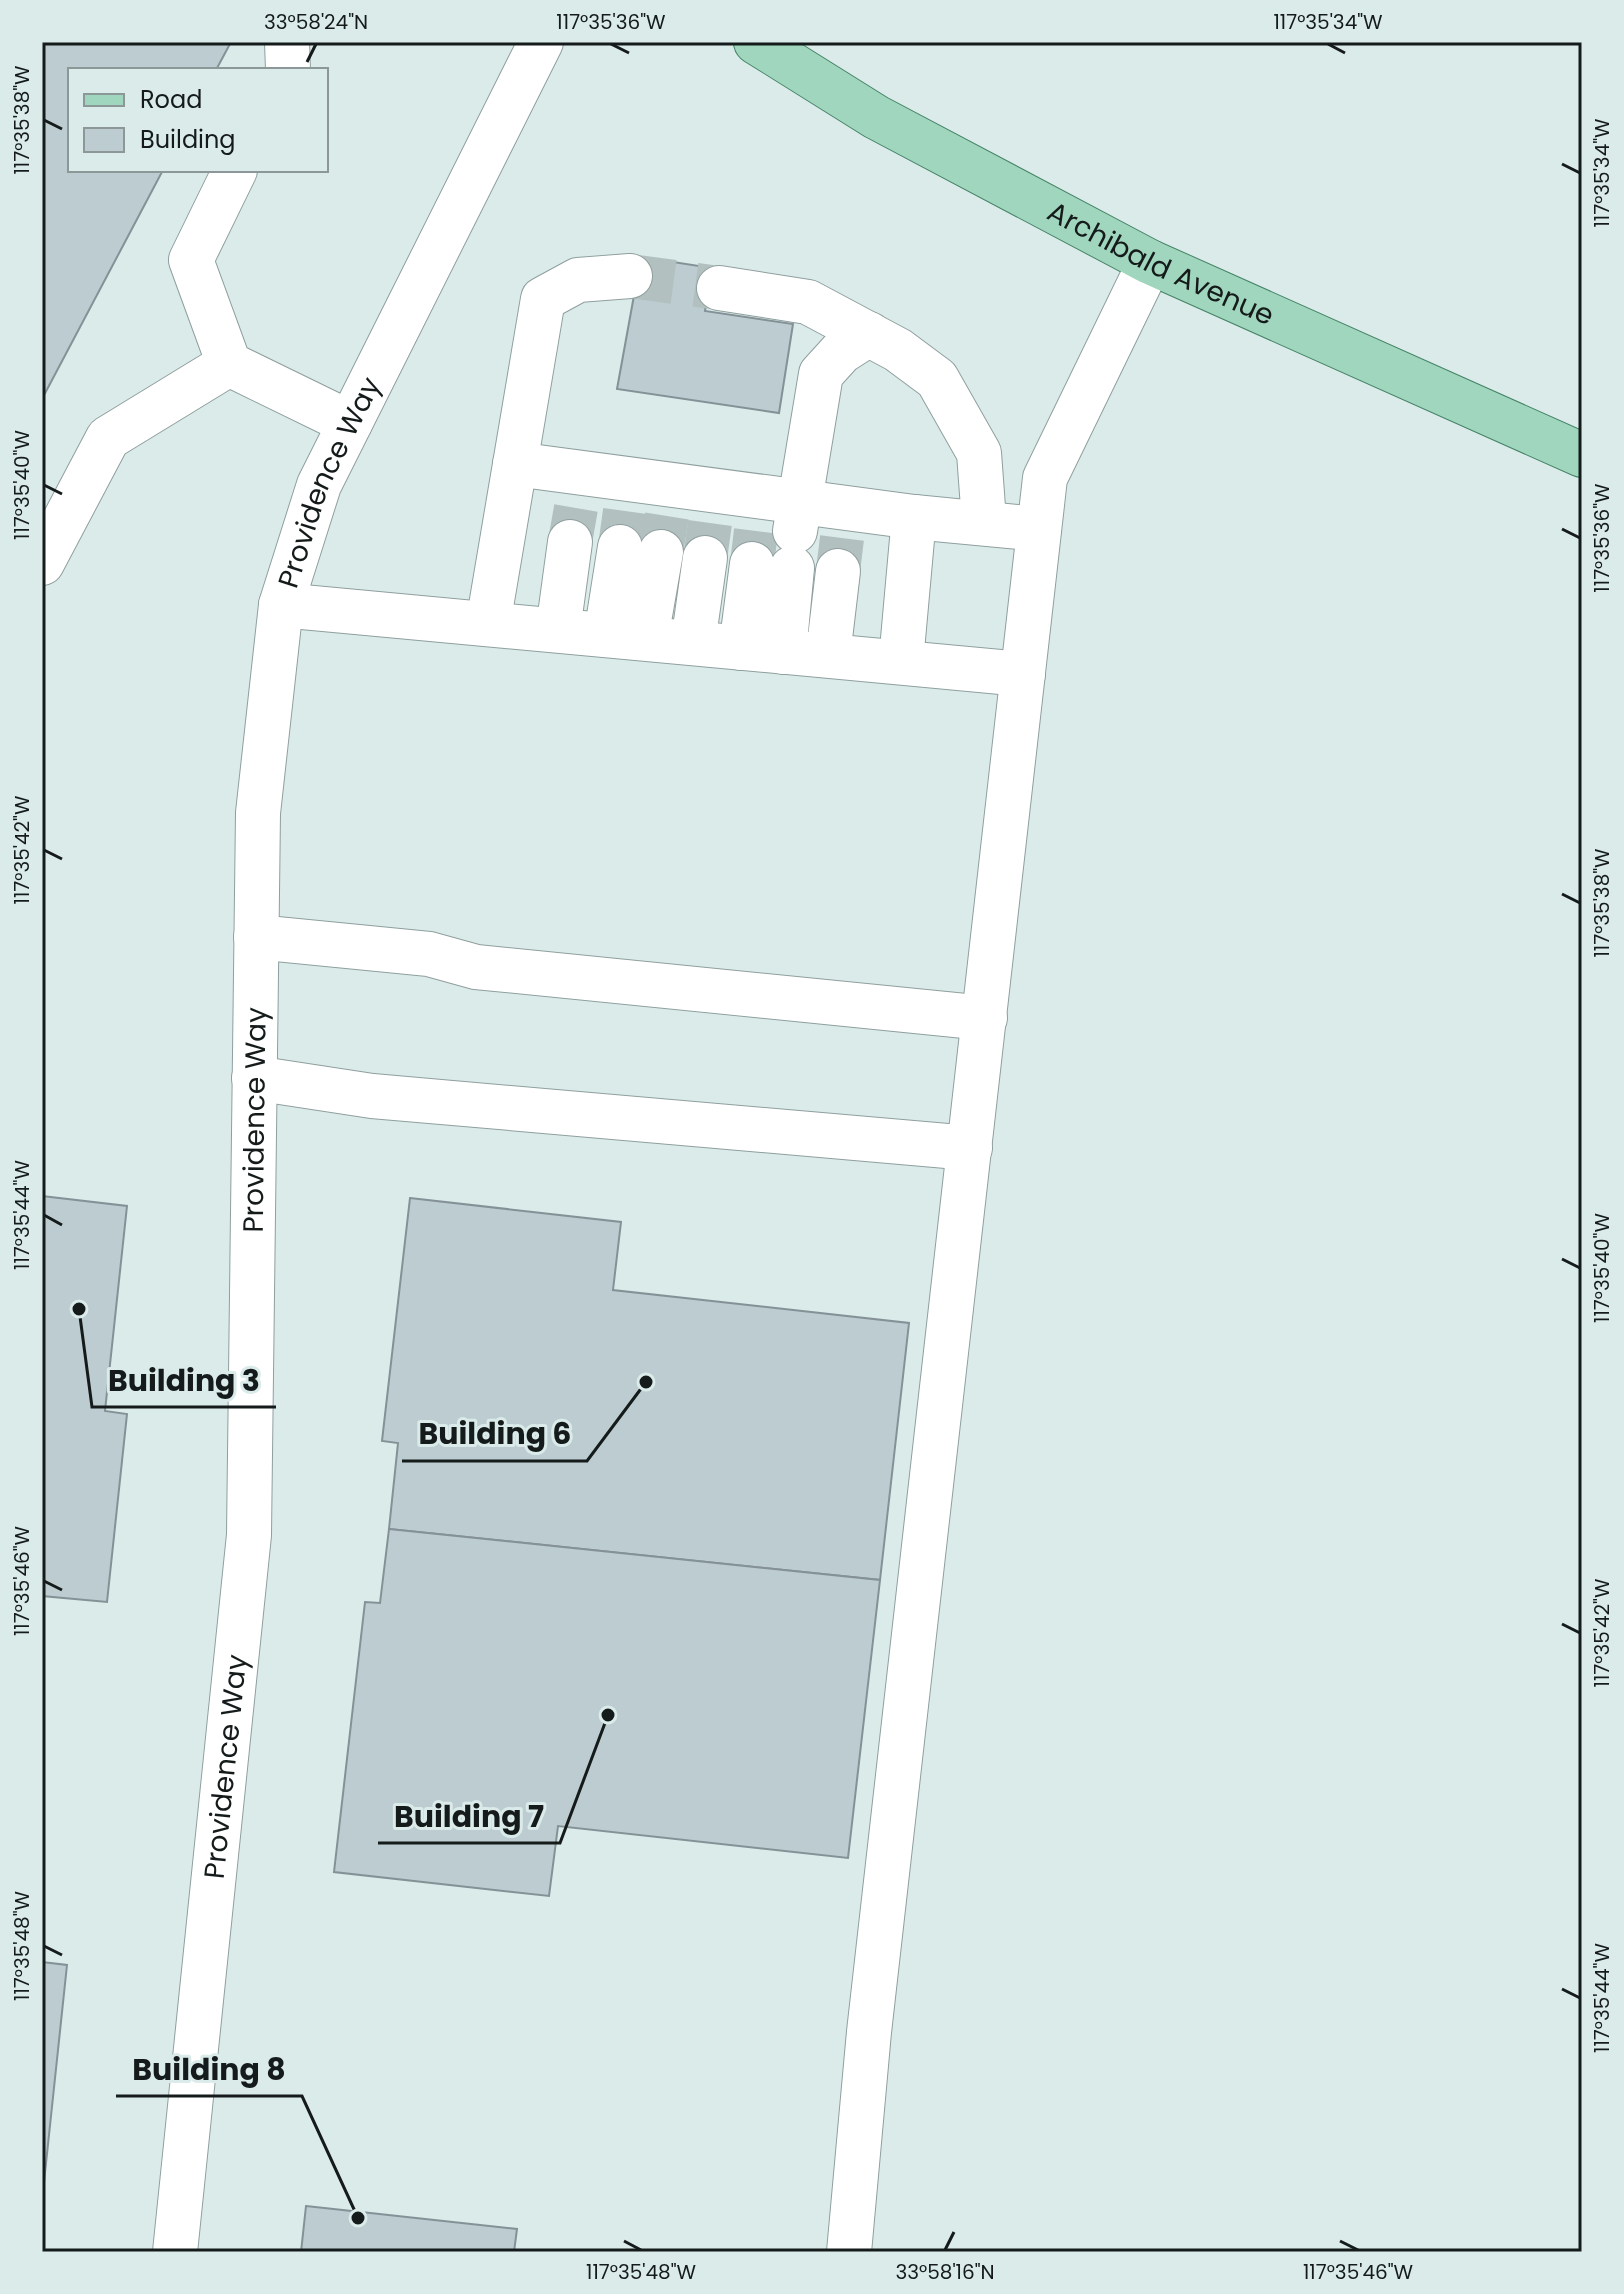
<svg xmlns="http://www.w3.org/2000/svg" width="1624" height="2294" viewBox="0 0 1624 2294" font-family="Poppins,sans-serif">
<rect width="100%" height="100%" fill="#daebea"/>
<g fill="#bcccd1" stroke="#849297" stroke-width="2">
<polygon points="42,42 231,42 216,70 70,70 70,170 163,170 42,399"/>
<polygon points="641,257 712,268 705,311 793,324 779,413 617,389"/>
<polygon points="42,1196 127,1206 105,1411 127,1414 107,1602 42,1596"/>
<polygon points="410,1198 621,1222 613,1290 909,1323 880,1580 389,1529 398,1443 382,1441"/>
<polygon points="389,1529 880,1580 848,1858 558,1826 549,1896 334,1872 365,1602 380,1603"/>
<polygon points="42,1962 67,1965 42,2201"/>
<polygon points="306,2206 517,2229 514,2252 301,2252"/>
</g>
<g fill="none" stroke-linecap="round" stroke-linejoin="round">
<g stroke="#b2c1c0" stroke-width="44" stroke-dasharray="44 22" stroke-linecap="butt">
<polyline points="630,276 719,288"/>
<polyline points="570,542 576,508"/>
<polyline points="620,547 625,511"/>
<polyline points="661,552 667,516"/>
<polyline points="705,558 710,523"/>
<polyline points="752,564 756,531"/>
<polyline points="838,571 842,538"/>
</g>
<g stroke="#8f9f9e" stroke-width="46">
<g id="minor">
<polyline points="287,42 288,70"/>
<polyline points="235,170 191,260 229,364 350,423"/>
<polyline points="719,288 808,302 898,350 937,379 979,453 984,521"/>
<polyline points="515,464 914,517 1039,529"/>
<polyline points="795,531 821,374 841,352 869,334"/>
<polyline points="42,563 108,438 229,364"/>
<polyline points="281,605 1023,674"/>
<polyline points="488,624 543,299 578,280 630,276"/>
<polyline points="558,630 570,542"/>
<polyline points="606,635 620,547"/>
<polyline points="646,638 661,552"/>
<polyline points="693,643 705,558"/>
<polyline points="741,648 752,564"/>
<polyline points="784,652 792,568"/>
<polyline points="828,655 838,571"/>
<polyline points="901,661 914,517"/>
<polyline points="256,937 429,954 476,967 985,1018"/>
<polyline points="254,1078 372,1096 970,1148"/>
<path id="s1" d="M175,2252l74,-717 9,-722 23,-208 38,-120 222,-443"/>
<polyline points="849,2252 869,2032 1045,478 1150,262"/>
</g>
</g>
<g stroke="#458367" stroke-width="46">
<g id="major">
<path id="s2" d="M756,42l120,75 274,145 432,193"/>
</g>
</g>
<use href="#minor" stroke="#fff" stroke-width="44"/>
<use href="#major" stroke="#a0d6bd" stroke-width="44"/>
</g>
<path fill="none" stroke="#141b1a" stroke-width="3" d="M611,44l18,9M1328,44l17,9M307,62l9,-18M44,120l18,9M1562,164l18,9M44,485l18,9M1562,529l18,9M44,850l18,9M1562,894l18,9M44,1215l18,10M1562,1259l18,9M44,1581l18,9M1562,1624l18,9M44,1946l18,9M1562,1989l18,9M624,2241l17,9M1340,2241l18,9M945,2250l9,-18"/>
<g text-anchor="middle" dominant-baseline="central" stroke-width="6" stroke-linejoin="round" paint-order="stroke">
<g font-size="28" fill="#141b1a" stroke="#daebea">
<text stroke="none"><textPath href="#s2" startOffset="462">Archibald Avenue</textPath></text>
<text stroke="none"><textPath href="#s1" startOffset="1784">Providence Way</textPath></text>
<text stroke="none"><textPath href="#s1" startOffset="1136">Providence Way</textPath></text>
<text stroke="none"><textPath href="#s1" startOffset="488">Providence Way</textPath></text>
</g>
</g>
<path fill="none" stroke="#141b1a" stroke-width="3" d="M79 1309L92 1407H276M646 1382L587 1461H402M608 1715L560 1843H378M358 2218L302 2096H116"/>
<g fill="#141b1a" stroke="#daebea" stroke-width="3">
<circle cx="79" cy="1309" r="8"/>
<circle cx="646" cy="1382" r="8"/>
<circle cx="608" cy="1715" r="8"/>
<circle cx="358" cy="2218" r="8"/>
</g>
<g font-size="30" text-anchor="middle" font-weight="bold" fill="#141b1a" stroke="#daebea" stroke-width="6" stroke-linejoin="round" paint-order="stroke">
<text x="184" y="1391">Building 3</text>
<text x="495" y="1444">Building 6</text>
<text x="469" y="1827">Building 7</text>
<text x="209" y="2080">Building 8</text>
</g>
<rect width="1624" height="2294" fill="none" stroke="#daebea" stroke-width="88"/>
<rect x="68" y="68" width="260" height="104" fill="#daebea" stroke="#8b9897" stroke-width="2"/>
<rect x="84" y="94" width="40" height="12" fill="#a0d6bd" stroke="#8b9897" stroke-width="2"/>
<text x="140" y="108" font-size="24" fill="#141b1a">Road</text>
<rect x="84" y="128" width="40" height="24" fill="#bcccd1" stroke="#8b9897" stroke-width="2"/>
<text x="140" y="148" font-size="24" fill="#141b1a">Building</text>
<rect x="44" y="44" width="1536" height="2206" fill="none" stroke="#141b1a" stroke-width="3"/>
<g font-size="20" text-anchor="middle" fill="#141b1a">
<text x="316" y="29">33°58'24"N</text>
<text x="611" y="29">117°35'36"W</text>
<text x="1328" y="29">117°35'34"W</text>
<text transform="translate(22 120) rotate(-90)" y="7">117°35'38"W</text>
<text transform="translate(1602 173) rotate(-90)" y="7">117°35'34"W</text>
<text transform="translate(22 485) rotate(-90)" y="7">117°35'40"W</text>
<text transform="translate(1602 538) rotate(-90)" y="7">117°35'36"W</text>
<text transform="translate(22 850) rotate(-90)" y="7">117°35'42"W</text>
<text transform="translate(1602 903) rotate(-90)" y="7">117°35'38"W</text>
<text transform="translate(22 1215) rotate(-90)" y="7">117°35'44"W</text>
<text transform="translate(1602 1268) rotate(-90)" y="7">117°35'40"W</text>
<text transform="translate(22 1581) rotate(-90)" y="7">117°35'46"W</text>
<text transform="translate(1602 1633) rotate(-90)" y="7">117°35'42"W</text>
<text transform="translate(22 1946) rotate(-90)" y="7">117°35'48"W</text>
<text transform="translate(1602 1998) rotate(-90)" y="7">117°35'44"W</text>
<text x="641" y="2279">117°35'48"W</text>
<text x="945" y="2279">33°58'16"N</text>
<text x="1358" y="2279">117°35'46"W</text>
</g>
</svg>
